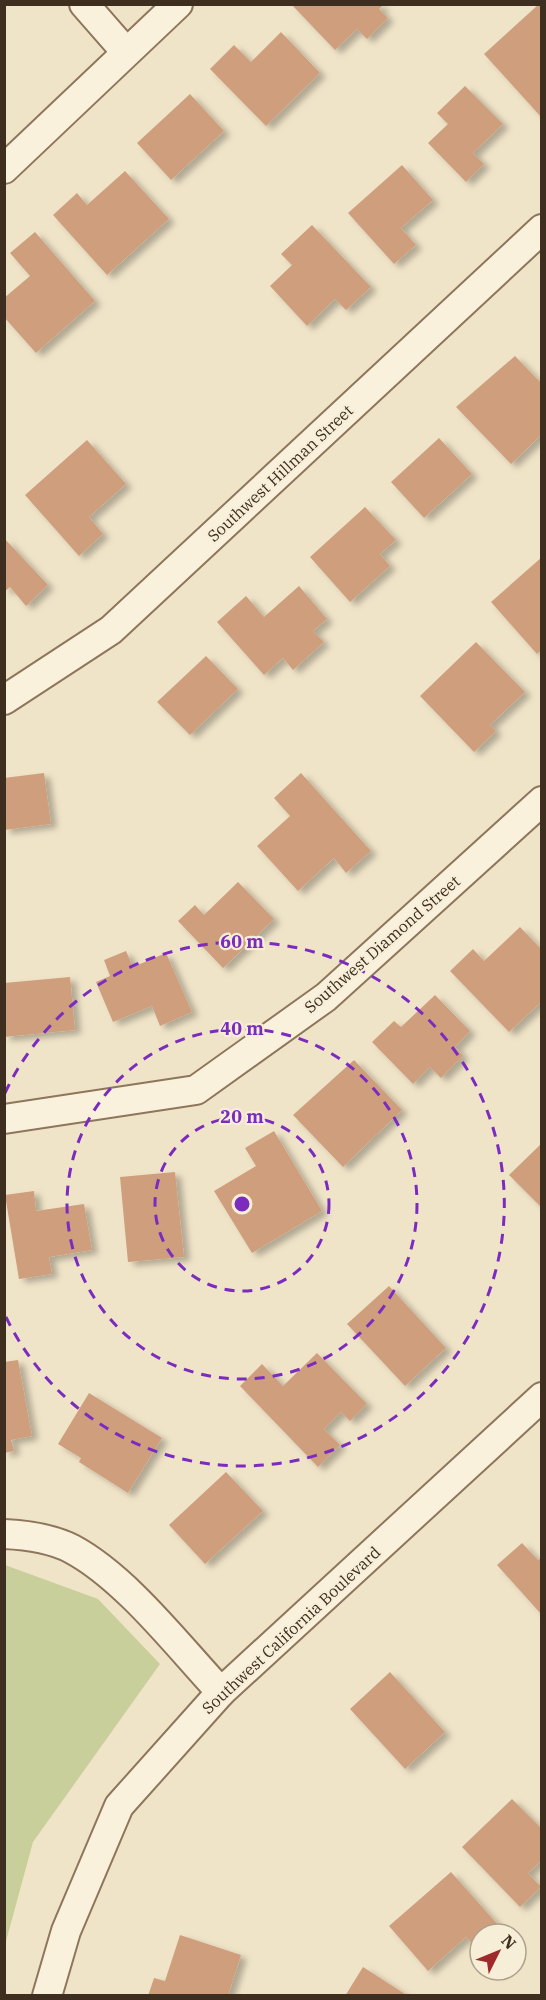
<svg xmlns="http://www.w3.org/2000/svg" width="546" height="2000" viewBox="0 0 546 2000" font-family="'IBM Plex Serif',serif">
<defs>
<filter id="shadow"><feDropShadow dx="6" dy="4" stdDeviation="3" flood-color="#0004"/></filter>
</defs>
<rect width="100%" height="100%" fill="#f0e4c8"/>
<polygon fill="#c9cf9b" points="5,1565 98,1599 160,1664 33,1842 5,1945"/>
<g fill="#cf9f7d" filter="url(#shadow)">
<polygon points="291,4 384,4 379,9 388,18 367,39 357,29 335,50"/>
<polygon points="539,4 542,4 542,118 484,54"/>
<polygon points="281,32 320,73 266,126 210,69 234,45 251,62"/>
<polygon points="465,86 503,124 473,153 484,164 466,182 428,143 448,124 437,113"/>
<polygon points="190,94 224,131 171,180 137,143"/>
<polygon points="402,165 433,200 401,228 416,245 394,264 348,213"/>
<polygon points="125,171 169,219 107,275 53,215 77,193 87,205"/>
<polygon points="312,225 371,287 346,310 335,299 307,326 270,286 292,265 281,254"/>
<polygon points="35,232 95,301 36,353 4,317 4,298 30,276 10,253"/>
<polygon points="515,356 542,384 542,434 511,464 456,407"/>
<polygon points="439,438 472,474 424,518 391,482"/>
<polygon points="87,440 126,484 89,517 103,534 79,556 25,495"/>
<polygon points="365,507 396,540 380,554 390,566 350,602 310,557"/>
<polygon points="4,538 48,585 26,606 10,587 4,592"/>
<polygon points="542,557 542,650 537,654 491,602"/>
<polygon points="299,586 327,619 313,631 324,642 293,670 283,658 264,675 217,622 246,596 264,617"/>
<polygon points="476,642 525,692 490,725 496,731 474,752 420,696"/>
<polygon points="206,656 238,689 190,735 157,702"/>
<polygon points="44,773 51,824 4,830 4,778"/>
<polygon points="301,773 371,851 346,873 334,858 298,891 257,846 290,816 274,798"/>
<polygon points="238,882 274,919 223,968 178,921 195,905 204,915"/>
<polygon points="520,927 542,950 542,1001 509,1032 450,971 473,949 484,961"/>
<polygon points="126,951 133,967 166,953 192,1012 160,1026 152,1006 113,1022 96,982 110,976 104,960"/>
<polygon points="70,977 75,1030 4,1037 4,983"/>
<polygon points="435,995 470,1031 455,1047 463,1056 441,1078 430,1067 413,1084 372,1042 394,1021 401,1027"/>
<polygon points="354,1060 402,1110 343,1167 293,1115"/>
<polygon points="274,1131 322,1211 252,1253 214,1191 256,1166 245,1148"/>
<polygon points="542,1143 542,1208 509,1175"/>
<polygon points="175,1172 184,1257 128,1262 120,1177"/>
<polygon points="34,1191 36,1211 84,1204 92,1250 49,1257 52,1274 19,1279 5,1195"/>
<polygon points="389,1286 446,1348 405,1386 347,1324"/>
<polygon points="317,1353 367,1404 350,1421 341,1412 324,1429 340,1445 318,1467 240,1386 262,1364 283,1386"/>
<polygon points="18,1360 32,1436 11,1440 14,1451 4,1453 4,1362"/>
<polygon points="89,1393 162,1438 128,1493 79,1462 81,1458 58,1444"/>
<polygon points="226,1472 263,1511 205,1564 169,1525"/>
<polygon points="522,1543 538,1560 542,1557 542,1615 497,1565"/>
<polygon points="390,1672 445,1732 405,1769 350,1709"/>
<polygon points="512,1799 542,1829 542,1860 528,1873 541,1887 520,1907 462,1847"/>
<polygon points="451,1872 499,1926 490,1934 480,1934 480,1943 475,1947 466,1937 428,1971 389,1926"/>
<polygon points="180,1935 241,1955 228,1996 148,1996 154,1978 165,1981"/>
<polygon points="363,1967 408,1996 345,1996"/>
</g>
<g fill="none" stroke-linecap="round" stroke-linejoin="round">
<g stroke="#8d765c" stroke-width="32">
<g id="minor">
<polyline points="84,4 126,52"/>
<polyline points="4,169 178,4"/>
<polyline points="4,700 111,630 542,229"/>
<polyline points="4,1119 196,1090 326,997 542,801"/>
<path d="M4,1534c21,1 49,5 68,15 54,29 106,97 149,143"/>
<polyline points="47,1996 66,1931 119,1806 221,1692 542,1397"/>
</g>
</g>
<use href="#minor" stroke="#faf1dc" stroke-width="28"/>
</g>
<g fill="none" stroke="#7b2cbf" stroke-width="3" stroke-dasharray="10 8">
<circle cx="242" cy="1204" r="87"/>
<circle cx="242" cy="1204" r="175"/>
<path d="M5 1093A262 262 0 1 1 5 1315"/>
</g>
<g text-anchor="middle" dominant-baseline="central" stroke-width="4.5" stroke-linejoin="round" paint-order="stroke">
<g font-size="16" fill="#3d2e20" stroke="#f7eed8">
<text transform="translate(280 473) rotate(-43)">Southwest Hillman Street</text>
<text transform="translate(382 944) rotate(-41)">Southwest Diamond Street</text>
<text transform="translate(291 1630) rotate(-43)">Southwest California Boulevard</text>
</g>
</g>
<circle cx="242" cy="1204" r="9" fill="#7b2cbf" stroke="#f7eed8" stroke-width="3"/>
<g font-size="18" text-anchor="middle" font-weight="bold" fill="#7b2cbf" stroke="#f7eed8" stroke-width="4.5" stroke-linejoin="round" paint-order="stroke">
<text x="242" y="948">60 m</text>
<text x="242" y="1035">40 m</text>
<text x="242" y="1123">20 m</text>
</g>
<rect width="546" height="2000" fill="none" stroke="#3d2e20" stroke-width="12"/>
<g transform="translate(498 1952) rotate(47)"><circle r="28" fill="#f7eed8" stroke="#ada18e" stroke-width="1.5"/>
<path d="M0-4.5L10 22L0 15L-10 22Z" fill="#9e2a2b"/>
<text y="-9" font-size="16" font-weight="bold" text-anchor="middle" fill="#3d2e20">N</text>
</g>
</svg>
